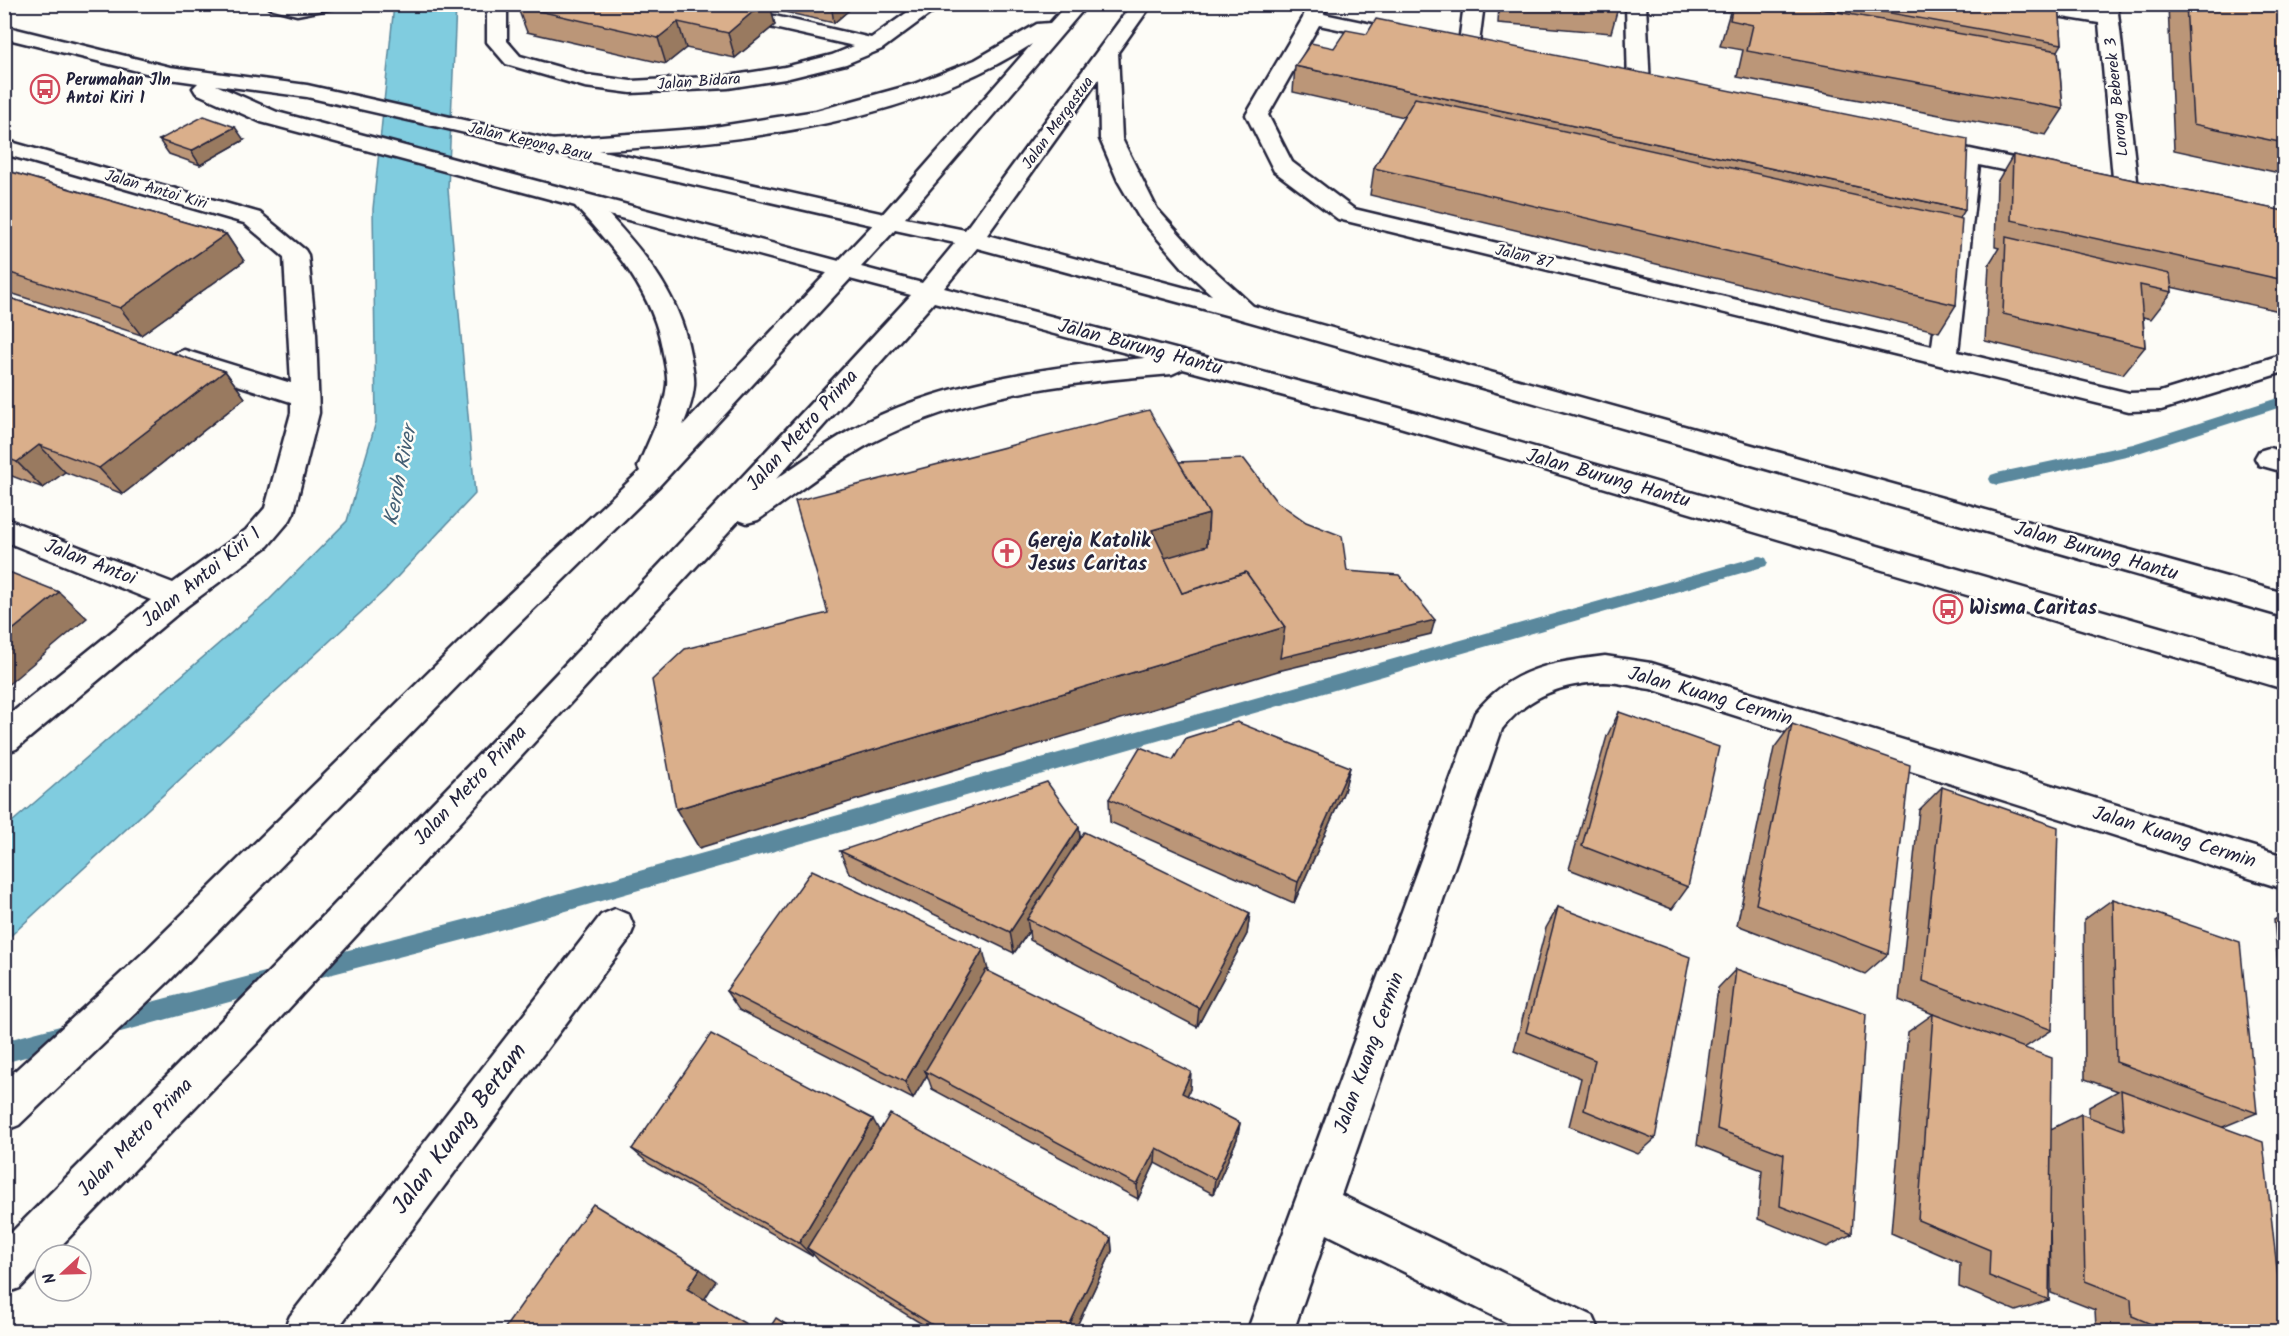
<svg xmlns="http://www.w3.org/2000/svg" width="2289" height="1336" viewBox="0 0 2289 1336" font-family="Kalam,sans-serif">
<rect width="100%" height="100%" fill="#fdfcf7"/>
<filter id="ink" filterUnits="userSpaceOnUse"><feTurbulence type="fractalNoise" baseFrequency=".0167" numOctaves="2"/><feDisplacementMap in="SourceGraphic" scale="12" xChannelSelector="R" yChannelSelector="G"/><feConvolveMatrix kernelMatrix="1 2 1 2 8 2 1 2 1" color-interpolation-filters="sRGB"/></filter>
<g filter="url(#ink)">
<polygon fill="#80ccdf" stroke="#5a889d" stroke-width="1.5" points="394,5 456,5 448,189 475,494 385,590 5,941 5,828 266,603 347,521 376,422 373,209"/>
<g fill="none" stroke-linecap="round" stroke-linejoin="round">
<g fill="#5a889d" fill-rule="evenodd">
<polygon points="2284,396 2284,406 2135,454 1997,485 1991,483 1989,479 1991,475 1997,473 2133,444"/>
<polygon points="1760,556 1766,558 1768,562 1766,566 479,936 306,981 298,978 295,971 298,964 306,961 479,916"/>
<polygon points="280,968 288,971 291,978 288,985 280,988 106,1036 98,1033 95,1025 98,1017 106,1014"/>
<polygon points="71,1023 79,1026 82,1034 79,1042 4,1063 4,1041"/>
</g>
<g stroke="#22223b" stroke-width="5">
<g id="minor">
<polygon points="267,4 337,4 334,8 297,15 270,8"/>
<polygon points="487,4 507,4 507,41 520,56 587,75 631,81 728,76 785,67 832,55 854,46 694,10 687,8 684,4 722,4 871,38 919,4 943,4 882,49 846,64 785,79 728,88 631,93 585,87 506,64 487,42"/>
<polygon points="1307,4 1327,4 1324,14 1414,33 1421,35 1424,39 1421,43 1414,45 1319,25 1268,115 1292,162 1354,209 1932,346 1957,160 1914,151 1911,146 1914,141 1922,139 2051,166 2059,168 2063,173 2059,178 2051,180 1979,165 1958,352 2129,393 2160,392 2284,354 2284,372 2161,410 2129,411 1338,219 1274,171 1246,115 1303,18"/>
<polygon points="1464,4 1484,4 1478,51 1475,55 1468,57 1461,55 1458,51"/>
<polygon points="1626,4 1646,4 1650,87 1647,92 1639,93 1631,92 1628,87"/>
<polygon points="2011,4 2059,4 2098,11 2097,4 2117,4 2138,189 2134,194 2126,196 2118,194 2114,189 2099,23 2021,10 2014,8"/>
<polygon points="4,26 170,67 307,85 889,215 898,217 901,222 898,227 889,229 307,97 216,85 277,112 854,265 858,270 854,275 845,278 261,122 196,93 193,88 198,83 170,79 4,38"/>
<polygon points="4,140 260,213 305,250 308,255 316,334 319,413 294,512 290,520 268,546 187,606 16,749 4,753 4,719 151,600 4,541 4,518 173,583 246,530 265,508 291,413 291,402 175,365 171,359 175,353 184,350 291,383 284,257 244,223 4,154"/>
<polygon points="2269,448 2284,452 2284,472 2259,465 2255,458 2259,451"/>
<path d="M1605,656l46,7 633,193v33l-633,-200c-15,-2 -32,-7 -47,-7 -42,1 -76,14 -102,47l-161,466 252,121 7,16h-74l-199,-98 -34,98h-46l228,-619c36,-45 75,-50 130,-57z"/>
<polygon points="615,909 629,915 634,927 629,939 335,1332 283,1332 290,1316 601,915"/>
</g>
</g>
<g stroke="#22223b" stroke-width="5">
<path id="major" d="M1067,4h21l-183,214 60,12 167,-226h20l-34,48 4,87 35,70 45,50 51,47 1031,287v24l-1047,-299 -260,-70 -33,40 455,120 885,255v26l-891,-264 -210,-56 -11,5c-103,8 -208,20 -301,69 -37,20 -78,53 -113,77l-11,3 -8,-3 -481,522 -206,213h-7v7l-25,26 -16,6v-54c309,-309 611,-624 907,-945l-61,-16 -192,208 -146,143 -343,351 -150,144 -15,6v-50l137,-126 349,-343 150,-141 -2,-4c10,-26 26,-54 29,-82 1,-10 -2,-21 -4,-32 -9,-60 -47,-102 -87,-146l-4,-5 4,-5 8,-2 8,2c44,46 87,92 98,157 2,10 5,21 4,32 -1,13 -6,27 -11,39l197,-208 152,-173c-140,89 -327,102 -488,109l-8,-2 -3,-5 3,-5 172,-13 108,-17 98,-27 61,-24 62,-36 13,-1zM1099,79l1,60 18,42 21,36 45,52 28,26 -225,-60zM895,230l60,13 -33,40 -61,-16zM934,302l211,56c-94,8 -213,25 -296,73 -25,14 -49,32 -73,48z"/>
</g>
<use href="#minor" fill="#fdfcf7" fill-rule="evenodd"/>
<use href="#major" fill="#fdfcf7" fill-rule="evenodd"/>
</g>
<g fill="#bb9678" stroke="#22223b" stroke-width="1.5">
<polygon points="519,4 856,4 834,23 771,9 775,25 735,58 686,48 666,64 527,32 517,6"/>
<polygon points="1453,4 1475,4 1475,7"/>
<polygon points="1499,4 1618,4 1618,8 1611,33 1498,23"/>
<polygon points="1709,4 2059,4 2062,44 2058,51 2063,109 2046,135 1737,77 1743,50 1720,46 1730,12 1708,8"/>
<polygon points="2168,4 2284,4 2284,174 2174,150"/>
<polygon points="1295,66 1965,210 1960,218 1956,305 1939,332 1370,195 1374,168 1404,117 1293,92"/>
<polygon points="159,140 244,140 200,165 169,154"/>
<polygon points="2013,155 2284,211 2284,312 2171,287 2172,292 2151,319 2143,317 2145,347 2123,374 1985,341 1989,264 1999,248 1995,247 1997,182"/>
<polygon points="4,170 226,234 244,261 141,335 4,291"/>
<polygon points="4,296 225,371 245,398 123,494 65,472 43,488 4,473"/>
<polygon points="1619,712 1688,887 1672,909 1569,869 1607,736"/>
<polygon points="1792,724 1888,954 1865,974 1737,925 1774,748"/>
<polygon points="1173,760 1350,767 1344,791 1294,903 1110,822 1109,799"/>
<polygon points="1942,787 2052,1030 2024,1048 2051,1129 2081,1114 2089,1117 2089,1107 2118,1091 2085,1079 2084,920 2113,899 2257,1113 2223,1127 2284,1332 2108,1332 2096,1327 2095,1310 2051,1293 2050,1215 2049,1300 2016,1311 1959,1287 1960,1263 1891,1233 1908,1032 1933,1014 1899,1000 1919,810"/>
<polygon points="1079,827 1080,838 1250,913 1247,934 1197,1027 1030,940 1029,931 1014,953 849,873 840,851"/>
<polygon points="1558,907 1655,1139 1638,1154 1569,1126 1581,1078 1514,1051 1546,928"/>
<polygon points="2284,914 2284,1042 2274,920"/>
<polygon points="1736,969 1852,1234 1827,1247 1758,1219 1762,1170 1697,1145 1718,988"/>
<polygon points="988,970 987,971 1190,1089 1187,1096 1240,1123 1237,1139 1213,1194 1155,1163 1138,1199 932,1089 927,1075 913,1099 739,1010 726,991"/>
<polygon points="2284,1069 2284,1137 2281,1070"/>
<polygon points="880,1130 1111,1238 1112,1251 1074,1332 935,1332 819,1261 813,1254 812,1256 649,1164 632,1149"/>
</g>
<g fill="#997a61" stroke="#22223b" stroke-width="1.5">
<polygon points="762,4 770,4 775,25 735,58 728,33"/>
<polygon points="831,4 856,4 834,23"/>
<polygon points="678,22 686,48 666,64 658,38"/>
<polygon points="235,127 244,140 200,165 191,151"/>
<polygon points="226,234 244,261 141,335 120,308"/>
<polygon points="225,371 245,398 123,494 99,468"/>
<polygon points="39,445 65,472 43,488 17,462"/>
<polygon points="1209,514 1206,559 1157,574 1152,530"/>
<polygon points="59,592 87,618 4,688 4,637"/>
<polygon points="1435,620 1431,634 1278,671 699,848 676,809 1285,627"/>
<polygon points="1350,767 1344,791 1294,903 1298,882"/>
<polygon points="1079,827 1081,850 1027,919 1029,931 1014,953 1010,932"/>
<polygon points="1250,913 1247,934 1197,1027 1199,1008"/>
<polygon points="983,950 988,970 928,1073 925,1071 927,1075 913,1099 905,1082"/>
<polygon points="1191,1072 1190,1089 1181,1110 1182,1093"/>
<polygon points="873,1119 882,1136 807,1248 813,1254 812,1256 799,1243"/>
<polygon points="1240,1123 1237,1139 1213,1194 1215,1179"/>
<polygon points="1156,1148 1155,1163 1138,1199 1137,1185"/>
<polygon points="1111,1238 1112,1251 1074,1332 1066,1332"/>
<polygon points="700,1269 716,1281 704,1300 687,1289"/>
</g>
<g fill="#daaf8b" stroke="#22223b" stroke-width="1.5">
<polygon points="519,4 762,4 728,33 678,22 658,38 517,6"/>
<polygon points="1583,4 1618,4 1618,8"/>
<polygon points="1733,4 1792,4 2058,51 2063,109 1747,51 1753,25 1730,20"/>
<polygon points="1841,4 2059,4 2062,44"/>
<polygon points="2186,4 2284,4 2284,143 2193,124"/>
<polygon points="1376,19 1968,139 1965,210 1295,66 1311,43 1334,48 1346,30 1367,34"/>
<polygon points="1415,98 1962,219 1956,305 1374,168"/>
<polygon points="204,116 235,127 191,151 159,140"/>
<polygon points="2013,155 2284,211 2284,280 2011,220"/>
<polygon points="4,170 226,234 120,308 4,271"/>
<polygon points="2006,237 2170,274 2172,292 2140,285 2145,347 2003,314"/>
<polygon points="4,296 225,371 99,468 39,445 17,462 4,457"/>
<polygon points="1149,410 1209,514 1152,530 1182,593 1246,572 1285,627 676,809 652,680 685,649 828,613 795,501"/>
<polygon points="1244,459 1276,501 1306,522 1342,536 1347,571 1399,575 1435,620 1280,658 1285,627 1246,572 1182,593 1165,558 1207,546 1209,514 1179,462"/>
<polygon points="4,570 59,592 4,637"/>
<polygon points="1619,712 1719,747 1688,887 1582,846"/>
<polygon points="1237,722 1350,767 1298,882 1109,799 1140,747 1173,760 1186,738"/>
<polygon points="1792,724 1910,765 1888,954 1756,904"/>
<polygon points="1047,782 1079,827 1010,932 840,851"/>
<polygon points="1942,787 2058,827 2052,1030 1923,981"/>
<polygon points="1084,832 1250,913 1199,1008 1027,919"/>
<polygon points="812,870 983,950 905,1082 726,991"/>
<polygon points="2113,899 2240,942 2257,1113 2116,1062"/>
<polygon points="1558,907 1690,957 1655,1139 1584,1110 1595,1060 1526,1032"/>
<polygon points="1736,969 1866,1014 1852,1234 1780,1206 1784,1154 1717,1129"/>
<polygon points="986,970 1191,1072 1182,1093 1240,1123 1215,1179 1156,1148 1137,1185 925,1071"/>
<polygon points="1933,1014 2052,1058 2049,1300 1989,1276 1990,1250 1918,1220"/>
<polygon points="711,1034 873,1119 799,1243 632,1149"/>
<polygon points="2121,1090 2263,1142 2284,1332 2170,1332 2132,1316 2131,1299 2085,1281 2081,1114 2124,1130"/>
<polygon points="890,1114 1111,1238 1066,1332 944,1332 807,1248"/>
<polygon points="593,1204 700,1269 687,1289 756,1330 754,1332 502,1332"/>
<polygon points="776,1318 798,1332 767,1332"/>
</g>
</g>
<defs>
<g id="bus-ring" transform="scale(1.5)"><circle r="9.5" fill="#fdfcf7" stroke="#d1495b" stroke-width="1.5"/><path d="M-5-6H5V4H4V6H2V4H-2V6H-4V4H-5ZM-3.5-4V0h7V-4ZM-3.5 1.2v1.5H-2V1.2ZM2 1.2v1.5H3.5V1.2Z" fill="#d1495b"/></g>
<g id="church-ring" transform="scale(1.5)"><circle r="9.5" fill="#fdfcf7" stroke="#d1495b" stroke-width="1.5"/><path d="M-1.2-6h2.4v3.5h3.3v2.4h-3.3V6h-2.4V-.1h-3.3v-2.4h3.3Z" fill="#d1495b"/></g>
</defs>
<g fill-rule="evenodd">
<use href="#bus-ring" x="45" y="89"/>
<use href="#church-ring" x="1007" y="553"/>
<use href="#bus-ring" x="1948" y="609"/>
</g>
<g text-anchor="middle" dominant-baseline="central" stroke-width="5" stroke-linejoin="round" paint-order="stroke">
<g font-size="16" font-weight="bold" fill="#22223b" stroke="#fdfcf7" text-anchor="start">
<text x="66" y="80">Perumahan Jln<tspan x="66" dy="18">Antoi Kiri 1</tspan></text>
</g>
<g font-size="16" fill="#22223b" stroke="#fdfcf7">
<text transform="translate(699 82) rotate(-4)">Jalan Bidara</text>
<text transform="translate(2117 97) rotate(-96)">Lorong Beberek 3</text>
<text transform="translate(1058 123) rotate(-54)">Jalan Mergastua</text>
<text transform="translate(530 142) rotate(13)">Jalan Kepong Baru</text>
<text transform="translate(156 190) rotate(16)">Jalan Antoi Kiri</text>
<text transform="translate(1524 257) rotate(14)">Jalan 87</text>
</g>
<g font-size="20" fill="#22223b" stroke="#fdfcf7">
<text transform="translate(1140 348) rotate(15)">Jalan Burung Hantu</text>
<text transform="translate(803 431) rotate(-48)">Jalan Metro Prima</text>
<text transform="translate(1608 479) rotate(16)">Jalan Burung Hantu</text>
<text transform="translate(2096 552) rotate(16)">Jalan Burung Hantu</text>
<text transform="translate(90 563) rotate(21)">Jalan Antoi</text>
<text transform="translate(202 578) rotate(-39)">Jalan Antoi Kiri 1</text>
<text transform="translate(1710 697) rotate(16)">Jalan Kuang Cermin</text>
<text transform="translate(471 786) rotate(-47)">Jalan Metro Prima</text>
<text transform="translate(2174 838) rotate(17)">Jalan Kuang Cermin</text>
<text transform="translate(1370 1053) rotate(-70)">Jalan Kuang Cermin</text>
<text transform="translate(136 1138) rotate(-46)">Jalan Metro Prima</text>
</g>
<g font-size="20" font-weight="bold" fill="#22223b" stroke="#fdfcf7" text-anchor="start">
<text x="1028" y="542">Gereja Katolik<tspan x="1028" dy="23">Jesus Caritas</tspan></text>
<text x="1969" y="609">Wisma Caritas</text>
</g>
<g font-size="21" font-style="italic" fill="#435e74" stroke="#fdfcf7">
<text transform="translate(401 476) rotate(-79)">Keroh River</text>
</g>
<g font-size="24" fill="#22223b" stroke="#fdfcf7">
<text transform="translate(460 1129) rotate(-53)">Jalan Kuang Bertam</text>
</g>
</g>
<rect width="2289" height="1336" fill="none" stroke="#fdfcf7" stroke-width="24"/>
<rect x="12" y="12" width="2265" height="1312" fill="none" stroke="#22223b" stroke-width="2" filter="url(#ink)"/>
<g transform="translate(63 1273) rotate(248)"><circle r="28" fill="#fdfcf7" stroke="#a5a5ac" stroke-width="1.5"/>
<path d="M0-4.5L10 22L0 15L-10 22Z" fill="#d1495b"/>
<text y="-9" font-size="16" font-weight="bold" text-anchor="middle" fill="#22223b">N</text>
</g>
</svg>
